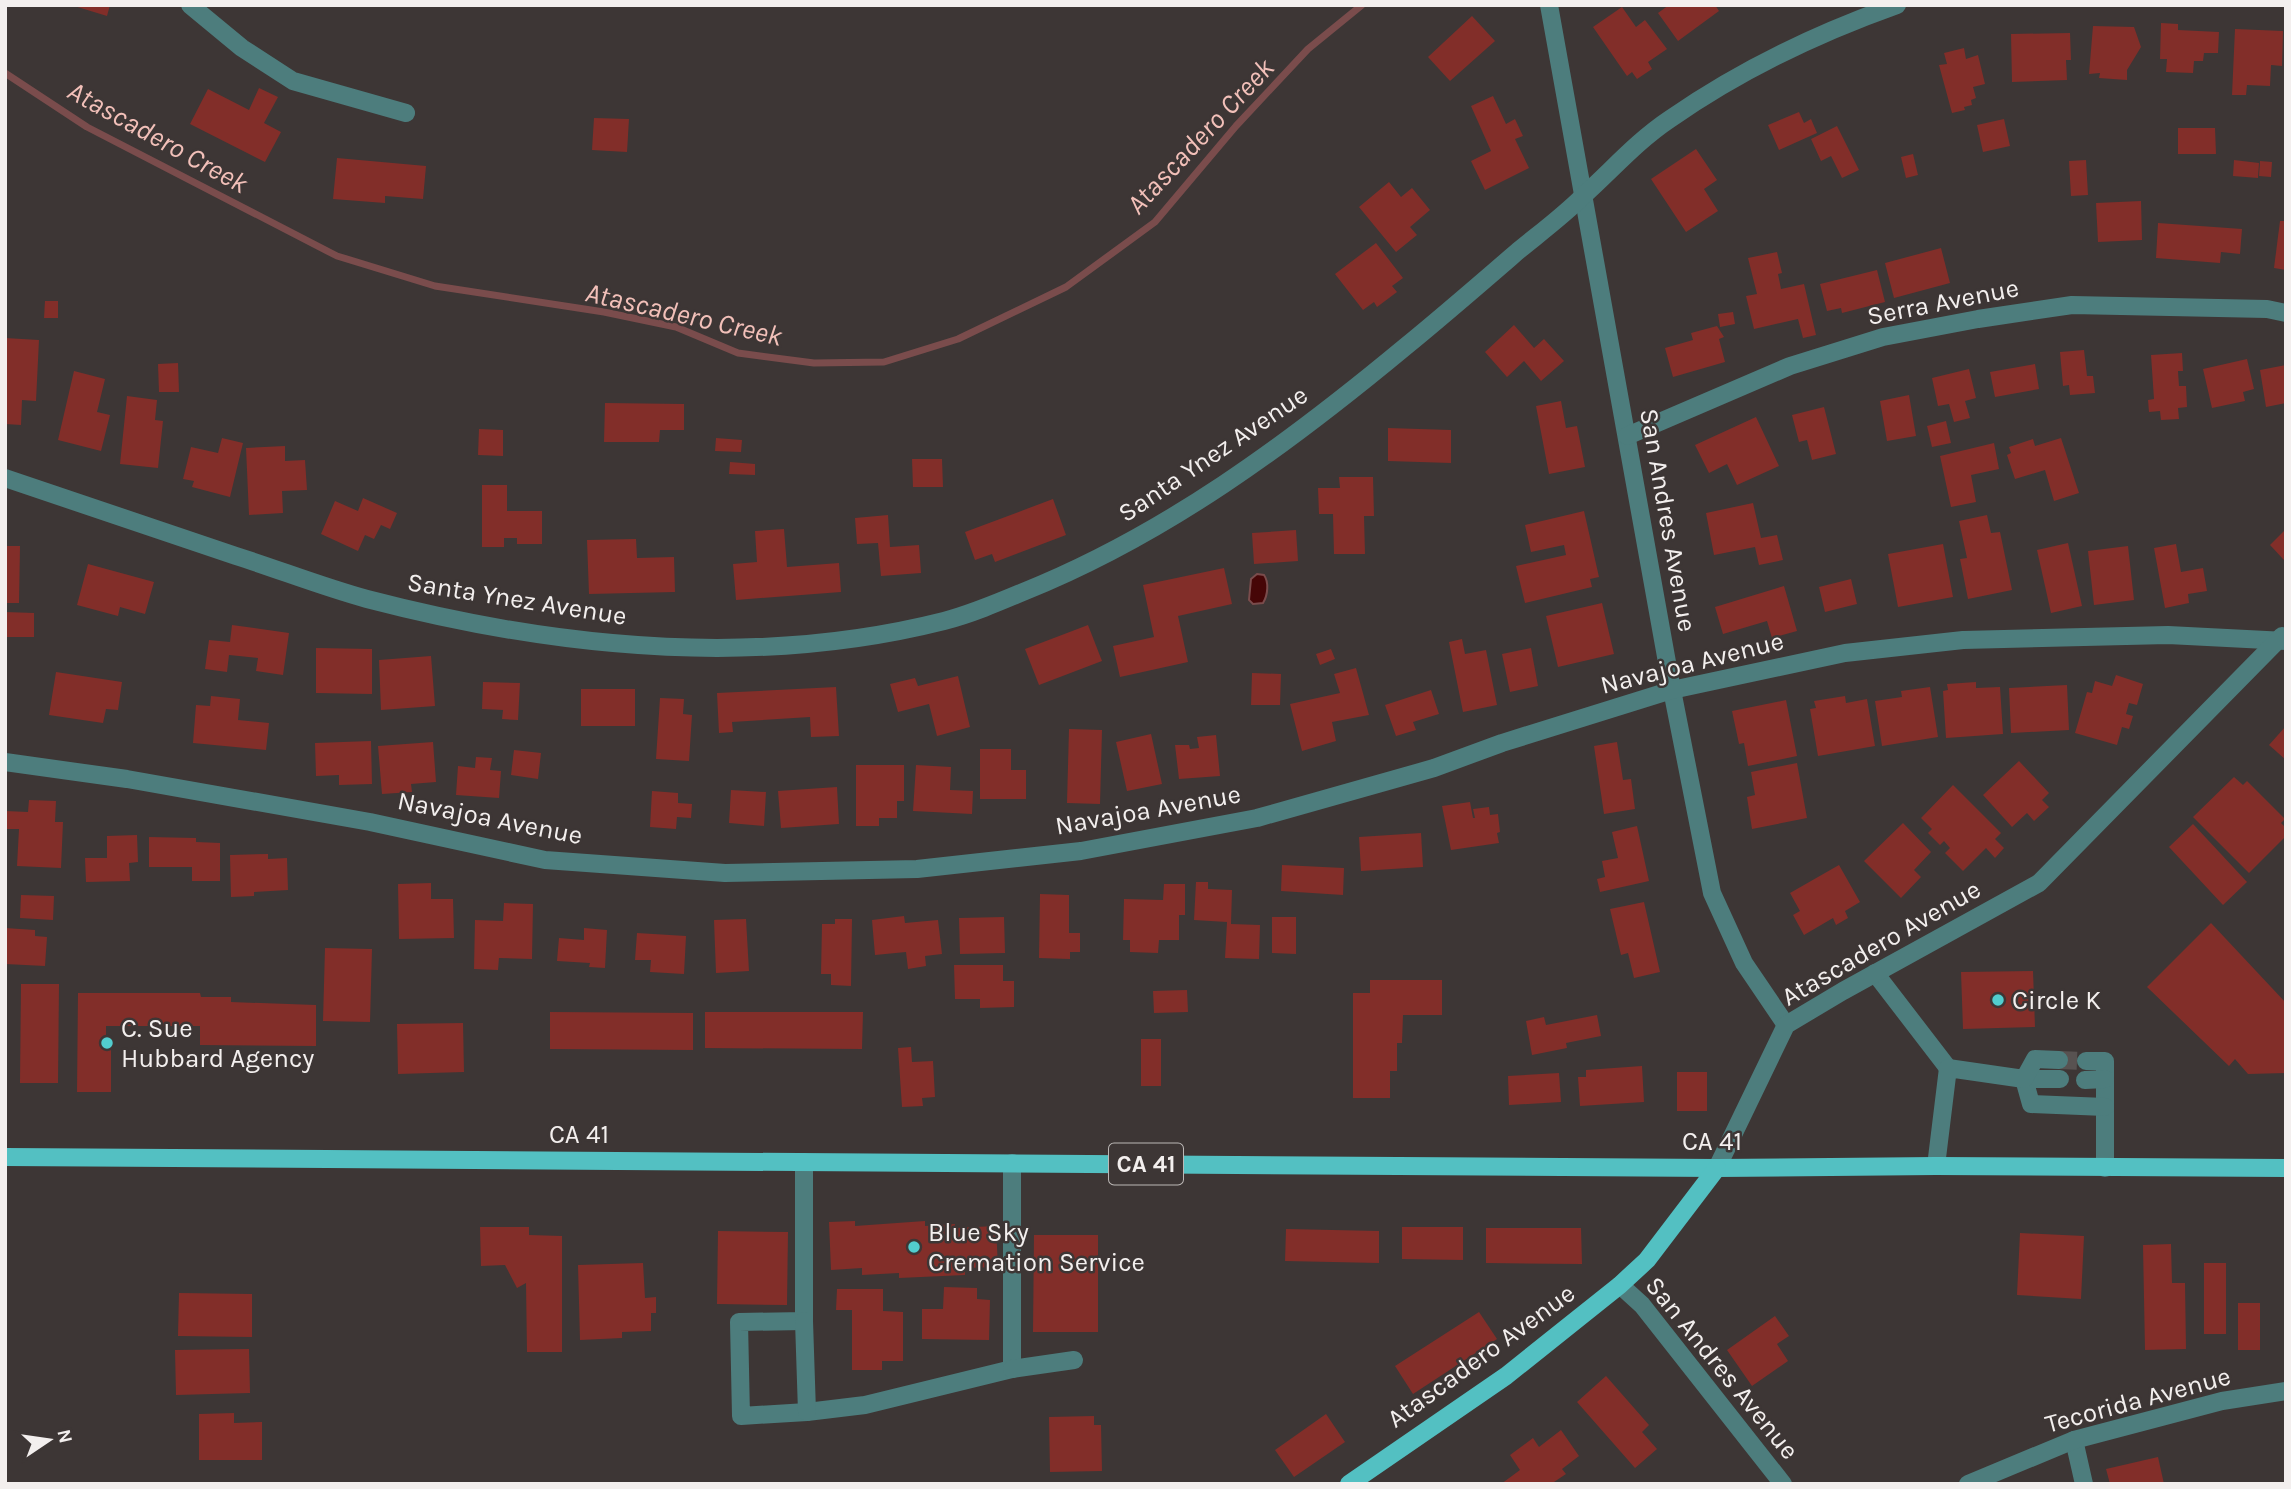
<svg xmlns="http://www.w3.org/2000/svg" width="2291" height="1489" viewBox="0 0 2291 1489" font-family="Karla,sans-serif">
<rect width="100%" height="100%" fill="#3d3635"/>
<path fill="#460607" stroke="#7a4c4c" stroke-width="2" d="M1257,574l7,1c5,7 4,20 -1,28l-10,1 -4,-4 2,-21z"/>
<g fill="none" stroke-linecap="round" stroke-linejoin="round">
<polyline stroke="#7a4c4c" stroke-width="7" points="5,73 87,127 337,256 435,286 604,312 676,327 738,353 814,363 884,362 958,339 1066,287 1155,222 1236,126 1308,49 1362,5"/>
</g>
<g fill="#822e29">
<polygon points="71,5 110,5 107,16"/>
<polygon points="1669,5 1715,5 1719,11 1678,41 1658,13"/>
<polygon points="1622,7 1636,27 1645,20 1667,49 1648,62 1652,69 1637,79 1632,72 1627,76 1593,27"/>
<polygon points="1472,16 1495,41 1450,81 1428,57"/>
<polygon points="2161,23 2178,24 2178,30 2219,32 2218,53 2204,53 2203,61 2194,61 2193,73 2166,72 2167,59 2160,59"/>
<polygon points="2093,26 2134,27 2141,47 2127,70 2127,80 2099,78 2100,73 2089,74"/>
<polygon points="2235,29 2283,31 2282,66 2271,65 2270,86 2247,85 2246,95 2232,95"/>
<polygon points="2070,33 2071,60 2066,60 2067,80 2012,82 2011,34"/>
<polygon points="1964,48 1966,59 1978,55 1985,84 1973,87 1976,98 1971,100 1972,105 1964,107 1965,110 1952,113 1939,65 1947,64 1944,53"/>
<polygon points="259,88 278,97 264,123 281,132 265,162 190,124 208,89 249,110"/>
<polygon points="1493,96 1506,124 1515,119 1523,136 1515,139 1529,168 1485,190 1471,161 1491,151 1471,106"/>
<polygon points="1799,112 1804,123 1811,119 1817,133 1779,150 1768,125"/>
<polygon points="594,118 629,119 627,152 592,150"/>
<polygon points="2004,119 2010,146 1983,152 1977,125"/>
<polygon points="1837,126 1859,170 1842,178 1831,156 1821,161 1811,139"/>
<polygon points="2178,128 2215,128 2216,154 2178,154"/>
<polygon points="1696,149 1717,180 1704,189 1718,211 1686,232 1651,179"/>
<polygon points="1913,154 1918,175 1906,178 1901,157"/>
<polygon points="337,158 426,166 423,199 385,196 385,203 333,199"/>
<polygon points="2086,160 2088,195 2071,196 2069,161"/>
<polygon points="2234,160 2259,163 2258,178 2233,176"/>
<polygon points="2260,161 2272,162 2271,177 2259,176"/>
<polygon points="1389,182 1401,197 1412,188 1430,210 1410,227 1417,235 1396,252 1359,207"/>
<polygon points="2141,201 2142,240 2098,242 2096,203"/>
<polygon points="2280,221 2286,221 2286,270 2274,268"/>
<polygon points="2158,223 2242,229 2240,254 2221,252 2220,263 2156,258"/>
<polygon points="1376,243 1403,278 1392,286 1397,292 1377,307 1374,302 1363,310 1335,274"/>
<polygon points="1941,248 1950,283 1894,298 1885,263"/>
<polygon points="1777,252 1782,273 1778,274 1781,289 1804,284 1816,335 1803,338 1798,319 1754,329 1746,296 1757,294 1748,258"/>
<polygon points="1877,270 1885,302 1842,313 1841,308 1827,311 1820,284"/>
<polygon points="45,301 58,301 58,318 44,318"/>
<polygon points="1733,312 1735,324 1720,327 1718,314"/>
<polygon points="1514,325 1534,348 1544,339 1564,361 1541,381 1524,361 1507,377 1485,352"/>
<polygon points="1717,326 1724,337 1719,339 1725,362 1673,377 1665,348 1693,340 1691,333"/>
<polygon points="5,338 39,340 36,401 22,400 21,425 5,424"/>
<polygon points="2084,350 2087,376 2093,376 2095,393 2070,395 2069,385 2063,386 2060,352"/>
<polygon points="2182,353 2183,371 2178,371 2179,386 2186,386 2187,407 2178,408 2179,419 2161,420 2160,411 2149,412 2148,400 2154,399 2151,355"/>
<polygon points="2247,359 2254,389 2243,392 2245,401 2212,408 2203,369"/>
<polygon points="178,363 179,392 159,392 158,364"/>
<polygon points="2035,364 2039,389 1995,397 1990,372"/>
<polygon points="2286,365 2286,403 2266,407 2260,370"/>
<polygon points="1969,369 1976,398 1965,401 1970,418 1954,422 1949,404 1938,406 1932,378"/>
<polygon points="74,371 105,379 97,412 110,415 101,451 58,440"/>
<polygon points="1909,395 1916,436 1887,441 1880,401"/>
<polygon points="127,396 157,400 155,420 163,421 158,468 120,464"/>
<polygon points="1561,401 1566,428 1577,426 1585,467 1549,474 1536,406"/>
<polygon points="605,403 684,404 684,430 660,430 659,442 604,442"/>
<polygon points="1824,407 1836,454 1812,460 1807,440 1799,442 1792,415"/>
<polygon points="1756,417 1779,466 1737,485 1727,464 1709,473 1695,445"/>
<polygon points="1946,421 1951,443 1932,447 1927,426"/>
<polygon points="1388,428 1451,430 1451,463 1388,461"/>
<polygon points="479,429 503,430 503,456 478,455"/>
<polygon points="222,438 243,443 230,497 192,487 194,481 183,479 191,447 218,453"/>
<polygon points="716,438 742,440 741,452 715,451"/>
<polygon points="2061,438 2079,493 2054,501 2045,470 2015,479 2007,455 2011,453 2009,447 2033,439 2035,446"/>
<polygon points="1994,443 1999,469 1971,475 1976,502 1951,507 1940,456"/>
<polygon points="285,446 285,461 305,460 307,490 282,491 283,513 249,515 246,448"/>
<polygon points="912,459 942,459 943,487 913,487"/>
<polygon points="730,462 755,464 755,475 729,474"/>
<polygon points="1339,477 1373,477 1374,516 1364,516 1365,554 1334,554 1333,514 1319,514 1318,488 1340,488"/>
<polygon points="482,485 507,485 507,511 542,511 542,544 517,544 517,538 504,538 504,547 482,547"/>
<polygon points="363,498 397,513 390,529 381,525 374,539 365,535 358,551 321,534 335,501 358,511"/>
<polygon points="1053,499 1066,535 995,562 992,554 975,560 965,532"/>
<polygon points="1753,503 1761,538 1777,535 1783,560 1759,565 1755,547 1714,555 1706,513"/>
<polygon points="1584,511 1599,577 1590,579 1592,587 1525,603 1516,566 1566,555 1564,545 1531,552 1525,525"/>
<polygon points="888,515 890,547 919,545 921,573 881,576 878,543 857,544 855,518"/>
<polygon points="1987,515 1991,533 2000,532 2012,590 1968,599 1960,559 1967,558 1959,521"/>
<polygon points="784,529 787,567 839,563 841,592 736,600 733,564 757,562 755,531"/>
<polygon points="2286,529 2286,558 2284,560 2270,545"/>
<polygon points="1296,530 1298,561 1254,564 1252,533"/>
<polygon points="636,539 637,558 674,557 675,592 589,594 587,540"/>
<polygon points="2068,543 2082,606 2051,613 2037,550"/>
<polygon points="1943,544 1953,597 1898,607 1888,554"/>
<polygon points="2176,544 2181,572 2203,568 2207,591 2188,594 2189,603 2165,608 2154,548"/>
<polygon points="5,546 20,546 19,603 5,603"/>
<polygon points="2128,546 2134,600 2094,605 2088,551"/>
<polygon points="88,564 154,582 145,614 120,607 118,616 77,605"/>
<polygon points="1224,568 1232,604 1178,616 1188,662 1120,677 1113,646 1154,637 1143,585"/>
<polygon points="1851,579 1857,604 1825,612 1819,587"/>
<polygon points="1784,586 1797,631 1772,638 1767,621 1723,634 1715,607"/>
<polygon points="1602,603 1614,654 1558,667 1546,616"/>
<polygon points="5,612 34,613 34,637 5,637"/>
<polygon points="232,625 289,633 283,675 256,671 258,658 229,655 227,672 205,669 209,640 230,642"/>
<polygon points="1088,625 1102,661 1039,685 1025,649"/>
<polygon points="1462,639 1465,654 1486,650 1497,705 1463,712 1449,642"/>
<polygon points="316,648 372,649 372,694 316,693"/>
<polygon points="1531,648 1538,686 1510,692 1502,654"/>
<polygon points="1331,649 1335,659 1320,665 1316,654"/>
<polygon points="431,656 435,706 381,710 379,660"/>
<polygon points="1356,668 1369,715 1332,722 1336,741 1302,751 1290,704 1340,693 1334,674"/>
<polygon points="56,672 122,682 118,710 106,709 103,723 49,715"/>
<polygon points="1252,673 1281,674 1280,705 1251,705"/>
<polygon points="2116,675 2143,684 2137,705 2129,703 2126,714 2133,716 2129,729 2122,727 2117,745 2075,733 2087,692 2092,693 2095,681 2112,686"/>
<polygon points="958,676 970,727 937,736 929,704 898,712 890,684 915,678 918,686"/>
<polygon points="483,682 520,683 518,720 502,719 503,710 482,709"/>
<polygon points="1976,682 1976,688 2000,687 2003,734 1946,738 1943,691 1948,690 1947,684"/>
<polygon points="2067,685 2069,730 2011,733 2009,688"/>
<polygon points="836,687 839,736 811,737 810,717 732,722 733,732 719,733 717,693"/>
<polygon points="1930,687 1938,737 1882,746 1875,701 1902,697 1901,691"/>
<rect x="581" y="689" width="54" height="37"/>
<polygon points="1431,690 1439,714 1413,722 1416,730 1396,736 1385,705"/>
<polygon points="211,696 240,699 238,720 269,723 266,750 193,743 196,705 210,706"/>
<polygon points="1845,696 1846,703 1867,699 1875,746 1818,756 1810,709 1816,708 1814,701"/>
<polygon points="660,698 684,699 683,714 692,715 689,761 656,759"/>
<polygon points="1786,700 1797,756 1748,766 1744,743 1739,744 1732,711"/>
<polygon points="2286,726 2286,760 2269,745"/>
<polygon points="1069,729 1102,730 1100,804 1067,803"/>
<polygon points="1151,734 1162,784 1127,791 1116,742"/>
<polygon points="1216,735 1220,776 1179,779 1175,745 1189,745 1190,749 1199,748 1197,737"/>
<polygon points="371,741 372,784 339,785 339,775 316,776 315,743"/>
<polygon points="433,742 436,782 411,784 412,792 382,794 378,746"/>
<polygon points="1617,742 1623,780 1631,779 1635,809 1604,814 1594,746"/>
<polygon points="980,749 1011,749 1011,770 1026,770 1026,799 980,799"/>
<polygon points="514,750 541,753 538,779 511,775"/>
<polygon points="476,757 492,758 490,770 501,771 499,798 456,795 458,766 475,768"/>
<polygon points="2019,761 2049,793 2042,800 2049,807 2034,821 2027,813 2012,827 1983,795"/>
<polygon points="1797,763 1807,818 1752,829 1747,797 1755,795 1751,772"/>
<polygon points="856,765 904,765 904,801 897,801 897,818 879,818 879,826 856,826"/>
<polygon points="916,765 951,767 950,790 973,791 972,814 913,811"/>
<polygon points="2234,777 2243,785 2247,781 2285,819 2281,823 2286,828 2286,836 2249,873 2193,817"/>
<polygon points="1953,785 2001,833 1995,839 2004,848 1995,858 1986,848 1963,871 1945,853 1950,848 1944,841 1940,845 1928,833 1932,829 1921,818"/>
<polygon points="837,787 839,824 781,828 778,791"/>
<polygon points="731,790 766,792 764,826 729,823"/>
<polygon points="652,791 678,793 678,803 692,804 691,818 677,817 676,829 650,827"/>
<polygon points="29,800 56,801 55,822 63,822 61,868 17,866 19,829 5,829 5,811 28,812"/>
<polygon points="1470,802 1473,818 1475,818 1473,809 1489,807 1490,815 1498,814 1500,832 1497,833 1499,843 1451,850 1442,806"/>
<polygon points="1903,823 1931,852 1914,870 1921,877 1901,898 1864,861"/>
<polygon points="2193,824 2247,882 2223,905 2169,847"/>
<polygon points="1637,826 1649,881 1600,892 1597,879 1605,877 1602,861 1618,858 1612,832"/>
<polygon points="1421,833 1423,867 1361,871 1359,837"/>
<polygon points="137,835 138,862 129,863 130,881 86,882 85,858 107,858 107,836"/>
<polygon points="149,837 196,838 196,842 220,843 220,881 192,881 192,867 149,867"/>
<polygon points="268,854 268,859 287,858 288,890 254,892 254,896 231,897 230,855"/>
<polygon points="1282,865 1344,868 1343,895 1281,891"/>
<polygon points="1839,865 1860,902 1845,911 1848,918 1836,925 1833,918 1804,935 1793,915 1800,911 1790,893"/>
<polygon points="1196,882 1208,882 1208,889 1232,890 1231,924 1260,925 1259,959 1225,958 1227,922 1194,920"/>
<polygon points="431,883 431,899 453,899 454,938 399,939 398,884"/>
<polygon points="1164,884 1185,884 1185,915 1179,915 1179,940 1159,940 1158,953 1130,952 1130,940 1123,940 1124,899 1163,900"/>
<polygon points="1040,894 1069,895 1069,933 1080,933 1080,952 1070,952 1070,959 1039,958"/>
<polygon points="21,895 54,896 53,920 20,918"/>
<polygon points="1644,902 1660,972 1634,978 1628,953 1621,955 1610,909"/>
<polygon points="504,903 533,904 532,959 499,958 498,970 474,969 475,920 503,921"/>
<polygon points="904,916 905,923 938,920 942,954 925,956 926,966 908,969 906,952 875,955 872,920"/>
<polygon points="1004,917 1005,953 960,954 959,918"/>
<polygon points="1272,917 1296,917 1296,954 1272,953"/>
<polygon points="746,919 749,971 716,973 714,920"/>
<polygon points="835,919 852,919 851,986 831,985 831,974 821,974 822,924 835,924"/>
<polygon points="2211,923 2286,1003 2286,1073 2248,1074 2235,1059 2229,1066 2147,987"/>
<polygon points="5,928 35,930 35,936 47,937 45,966 5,964"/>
<polygon points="584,928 607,930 605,968 589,967 590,963 557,961 559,938 584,940"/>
<polygon points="637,933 686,936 684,974 650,972 651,960 635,960"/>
<polygon points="325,948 372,949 370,1022 323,1021"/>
<polygon points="954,965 1003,965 1003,981 1014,981 1014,1007 980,1008 980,999 955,999"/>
<polygon points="2033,971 2035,1027 1963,1029 1961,972"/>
<polygon points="1370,980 1442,980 1442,1015 1403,1015 1402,1043 1397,1043 1397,1071 1390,1071 1390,1098 1353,1098 1353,993 1370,993"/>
<polygon points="21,984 59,984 58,1083 20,1083"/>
<polygon points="1187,990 1188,1012 1154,1013 1153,991"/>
<polygon points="78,993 200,993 201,997 231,997 231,1002 316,1005 316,1046 200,1045 200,1026 106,1026 106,1039 111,1039 111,1092 77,1092"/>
<polygon points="550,1012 693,1013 693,1050 550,1049"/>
<polygon points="705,1012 863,1012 862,1049 705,1048"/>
<polygon points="1597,1015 1601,1036 1566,1043 1567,1048 1532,1055 1526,1021 1544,1017 1546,1025"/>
<polygon points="463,1023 464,1072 398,1074 397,1024"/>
<rect x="1141" y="1039" width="20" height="47"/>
<polygon points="911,1047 912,1062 933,1061 935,1097 922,1098 923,1106 902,1107 898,1048"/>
<polygon points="1642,1066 1644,1102 1580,1106 1578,1077 1586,1077 1586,1070"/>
<rect x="1677" y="1072" width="30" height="39"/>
<polygon points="1559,1073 1561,1102 1509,1105 1508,1076"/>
<polygon points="855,1221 855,1226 925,1221 925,1226 955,1224 955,1228 996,1226 998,1267 965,1268 965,1275 899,1278 899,1273 862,1275 862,1268 831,1270 829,1222"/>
<polygon points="480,1227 529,1227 529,1235 562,1236 562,1352 527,1352 526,1283 517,1288 505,1265 481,1266"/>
<polygon points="1402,1227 1463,1227 1463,1260 1402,1259"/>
<polygon points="1486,1228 1581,1228 1582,1264 1486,1263"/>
<polygon points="1286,1229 1379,1231 1379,1263 1285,1261"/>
<polygon points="718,1231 788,1232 787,1305 717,1304"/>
<polygon points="2020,1233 2084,1236 2081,1299 2017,1295"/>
<polygon points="1034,1235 1098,1235 1098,1332 1033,1332"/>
<polygon points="2171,1244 2172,1283 2185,1283 2186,1349 2145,1350 2143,1245"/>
<polygon points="643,1263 645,1298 656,1297 656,1313 651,1313 651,1331 622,1332 622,1338 580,1340 578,1265"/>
<rect x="2204" y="1263" width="22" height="71"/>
<polygon points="944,1287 977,1288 977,1299 990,1300 989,1340 922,1339 922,1309 943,1309"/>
<polygon points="837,1289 883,1289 883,1311 903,1312 903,1361 882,1361 882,1370 852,1370 852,1310 836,1310"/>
<polygon points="179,1293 252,1294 252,1337 178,1336"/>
<rect x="2238" y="1303" width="22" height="47"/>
<polygon points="1479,1312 1497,1339 1413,1394 1395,1366"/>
<polygon points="1775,1316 1789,1336 1777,1344 1788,1361 1752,1386 1727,1350"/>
<polygon points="249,1349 250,1393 176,1395 175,1350"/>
<polygon points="1606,1376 1649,1425 1642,1432 1657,1449 1635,1468 1577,1402"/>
<polygon points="234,1413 234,1423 262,1422 262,1460 199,1460 199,1414"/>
<polygon points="1326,1414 1345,1442 1294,1477 1275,1450"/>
<polygon points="1094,1416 1094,1425 1101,1425 1102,1471 1050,1472 1049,1417"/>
<polygon points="1561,1430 1579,1456 1562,1469 1566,1474 1554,1482 1555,1484 1501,1484 1520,1470 1510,1455 1533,1438 1539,1447"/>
<polygon points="2158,1457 2164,1484 2110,1484 2106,1469"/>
</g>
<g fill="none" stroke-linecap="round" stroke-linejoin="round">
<polyline stroke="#585251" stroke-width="18" stroke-dasharray="18 9" stroke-linecap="butt" points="2059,1060 2086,1061"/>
<g stroke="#4d7d7d" stroke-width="18">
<polyline points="190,5 242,48 293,81 406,113"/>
<polyline points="1549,5 1672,690 1712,893 1744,963 1786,1025"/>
<polyline points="1627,436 1790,366 1883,337 1978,319 2072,305 2267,309 2286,313"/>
<path d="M5,478c77,26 154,52 231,78 44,14 87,31 131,43 188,49 387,70 577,22 27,-7 53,-18 79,-29 142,-57 265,-148 382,-245 38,-31 76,-64 113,-96 22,-18 45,-35 65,-55 29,-26 54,-55 87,-77 69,-48 148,-86 227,-114"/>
<polyline points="5,762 127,779 370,822 545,860 725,873 917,869 1081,851 1257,818 1434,768 1502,743 1672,690 1845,653 1963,640 2168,635 2286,641"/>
<polyline points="1875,973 1948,1068"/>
<polyline points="2086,1061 2105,1061 2105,1168"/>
<polyline points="2060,1079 2024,1079 2031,1104 2105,1107"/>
<polyline points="2085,1080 2105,1079"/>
<polyline points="804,1162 804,1321 739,1322 741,1416 807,1412 865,1405 1012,1369 1012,1163"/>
<polyline points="1936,1166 1948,1068 2024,1079 2035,1059 2059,1060"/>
<polyline points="1717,1168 1786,1025 1843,991 2039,883 2282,636"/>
<polyline points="1620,1285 1642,1305 1783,1484"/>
<polyline points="804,1321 807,1412"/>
<polyline points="1012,1369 1074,1360"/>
<polyline points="2074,1440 2084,1484"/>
<polyline points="1968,1484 2074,1440 2222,1401 2286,1391"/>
</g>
<g stroke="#53c0c2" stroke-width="18">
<polyline points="5,1157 1717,1168 1936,1166 2286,1168"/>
<polyline points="1349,1484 1506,1376 1620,1285 1647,1260 1717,1168"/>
</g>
</g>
<g fill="#52cdce" stroke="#3d3635" stroke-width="2.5">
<circle cx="1998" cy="1000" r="7"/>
<circle cx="107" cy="1043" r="7"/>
<circle cx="914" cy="1247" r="7"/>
</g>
<g text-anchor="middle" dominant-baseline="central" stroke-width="5" stroke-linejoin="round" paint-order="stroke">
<rect fill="#3d3635" stroke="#bcb8b6" stroke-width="2" x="1109" y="1143.5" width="74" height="41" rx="5"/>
<g font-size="24" font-weight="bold" fill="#f3efee">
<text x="1146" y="1164">CA 41</text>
</g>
<g font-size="26" fill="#f3efee" stroke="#3d3635">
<text transform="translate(1943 302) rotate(-11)">Serra Avenue</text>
<text transform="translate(1213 454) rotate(-34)">Santa Ynez Avenue</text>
<text transform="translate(1668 520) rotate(80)">San Andres Avenue</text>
<text transform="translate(517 599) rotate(9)">Santa Ynez Avenue</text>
<text transform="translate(1692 663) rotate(-14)">Navajoa Avenue</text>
<text transform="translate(1148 810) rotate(-10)">Navajoa Avenue</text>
<text transform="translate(490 818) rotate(11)">Navajoa Avenue</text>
<text transform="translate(1881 943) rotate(-30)">Atascadero Avenue</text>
<text x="579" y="1134">CA 41</text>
<text x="1712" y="1141">CA 41</text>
<text transform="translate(1481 1356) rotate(-36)">Atascadero Avenue</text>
<text transform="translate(1722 1368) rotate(51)">San Andres Avenue</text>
<text transform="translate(2138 1400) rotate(-15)">Tecorida Avenue</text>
</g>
<g font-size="26" fill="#f3efee" stroke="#3d3635" text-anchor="start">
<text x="2012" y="1000">Circle K</text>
<text x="121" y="1028">C. Sue<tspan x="121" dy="30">Hubbard Agency</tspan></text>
<text x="928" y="1232">Blue Sky<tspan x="928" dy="30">Cremation Service</tspan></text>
</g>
<g font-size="28" font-style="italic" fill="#f2c0b9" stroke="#3d3635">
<text transform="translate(1200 136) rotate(-47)">Atascadero Creek</text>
<text transform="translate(158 137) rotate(29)">Atascadero Creek</text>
<text transform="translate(684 314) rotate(13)">Atascadero Creek</text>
</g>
</g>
<rect width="2291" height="1489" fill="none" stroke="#f3efee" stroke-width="14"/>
<g transform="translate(49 1440) rotate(77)" stroke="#3d3635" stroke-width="5" paint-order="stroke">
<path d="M0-5L12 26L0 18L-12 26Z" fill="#f3efee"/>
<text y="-10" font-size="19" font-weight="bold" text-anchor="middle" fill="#f3efee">N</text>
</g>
</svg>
